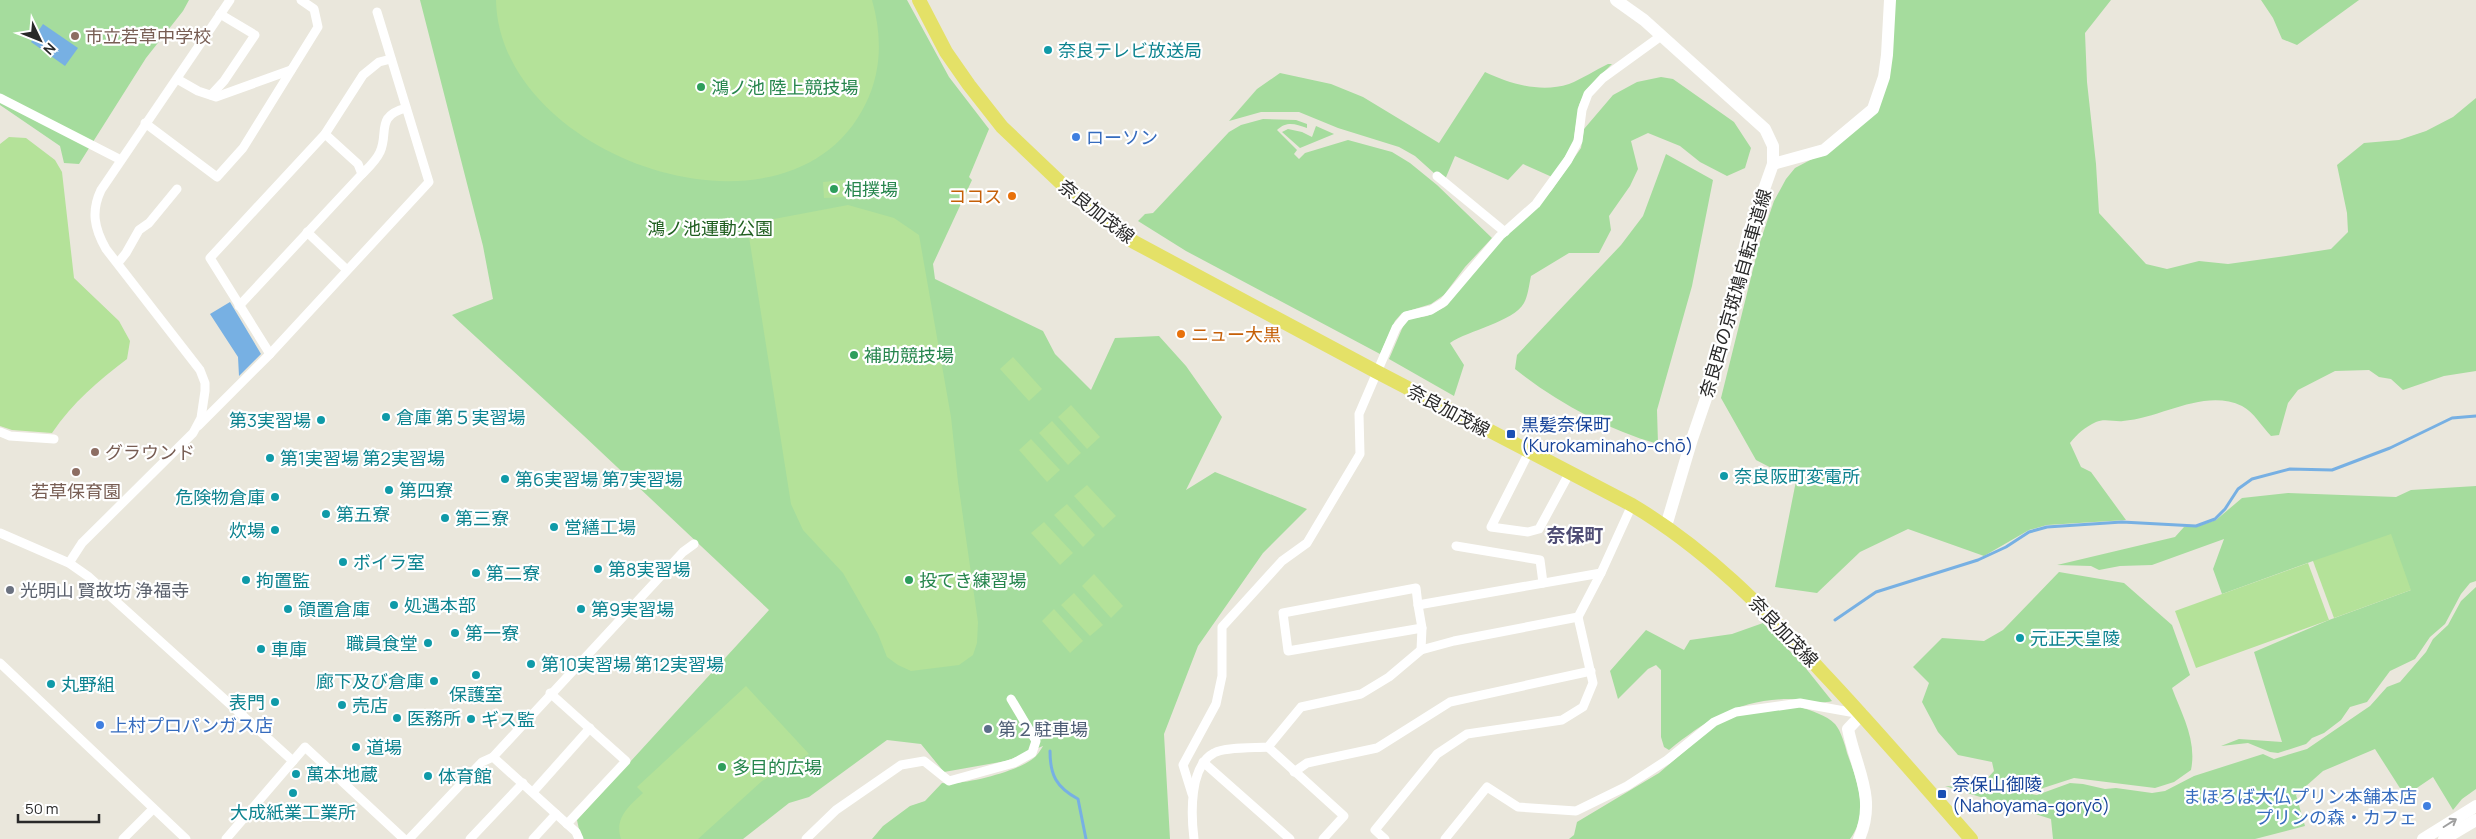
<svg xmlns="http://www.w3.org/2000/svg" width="2476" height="839" viewBox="0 0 2476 839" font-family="Manrope,'Noto Sans JP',sans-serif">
<rect width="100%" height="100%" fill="#eae7dc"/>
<g fill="#a5dc9d">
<polygon points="0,0 189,0 183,11 146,58 79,164 64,163 60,146 0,105"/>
<path d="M420,0h487l42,77 40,52 -20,48 3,3 -39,84 2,15 108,52 12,23 36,36 24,-52 44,-2 27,30 36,51 -36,73 29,-18 92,37 -44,44 -65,93 -34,88 6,105h-298l11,-13 27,-20 15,-5 17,-18c19,3 80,-12 94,-27 3,-3 5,-7 7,-10l-37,15 -62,11 -23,-28 -34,-4 -78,57 -20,6 -46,36h-162l-4,-19 192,-210 -186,-175 -131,-120 41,-16 -10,-53z"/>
<path d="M1893,0h218l-26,33 2,49 9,82 3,49 47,51 21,5 32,-8 29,3 58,-8 45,-7 17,-17 -1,-19 -10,-48 27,-22 35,-3 27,-9 27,-14 23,-19v273l-32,5 -41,14 -12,-11 -12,-2 -10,-7 -34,1 -37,19 -10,13 -9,32 -8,1c-9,-9 -17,-24 -29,-30 -38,-18 -80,12 -119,15 -8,1 -19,-3 -27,1 -11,5 -19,12 -26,21l11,24 10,5 35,48 -79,5 -18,5 -45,26 -76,-27 -48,23 -43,41 -42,-6 21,-106 -40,-21 -35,-62 38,-153 15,-44 12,-22 9,-11 40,-21 45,-41z"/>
<polygon points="2261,0 2359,0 2297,45 2282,39 2273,18"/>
<path d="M1608,64h4l-26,26 -7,15 -6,39 -21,33 -29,-13 -15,16 -53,-24 -11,26 -29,-26 -16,-9 -61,-19 -39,-16h-38l-32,9 28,-32 23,-16 51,11 32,13 76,46 46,-71c25,12 56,21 84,12 13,-5 26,-14 39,-20z"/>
<path d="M1661,77l12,2 61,43 17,26 -6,20 -18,8 -27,-14 -20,-16 -32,-13 -17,8 7,28 -8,17 -21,30 2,14 -12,23h-30l-38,23c-2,9 -3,20 -7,27 -11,19 -55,27 -74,40l14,22 -10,31 -65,-37 15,-35 4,-5 19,-3 18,-9 47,-59 42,-38 18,-20 29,-42 3,-19 29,-34 24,-13z"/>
<path d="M1263,119l33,1 11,4v4c-12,-4 -20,-7 -30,2l20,20 -3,4 5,5 6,-6 43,-13 44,12 18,11 27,22 55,53 -27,29 -21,28 -13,9 -29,9 -7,8 -15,33 -194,-103 -48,-30 7,-7 8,-1 76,-81 12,-7z"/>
<polygon points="1316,126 1334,134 1300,148 1282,132 1288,129 1302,132 1312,137"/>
<path d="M1666,154l47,26 -21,106 -35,124 1,34c-52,-15 -100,-41 -143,-75l2,-14 104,-110 22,-29z"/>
<polygon points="2476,486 2476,581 2470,583 2461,594 2445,624 2430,637 2415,659 2390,671 2367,702 2350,707 2341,720 2324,733 2312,738 2306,744 2278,753 2270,752 2248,743 2221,746 2239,739 2282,742 2254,652 2329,620 2411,590 2313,561 2222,594 2213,569 2224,539 2152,565 2120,566 2099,570 2091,566 2057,565 2175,537 2184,527 2196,527 2216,520 2242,498 2288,493 2396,497 2411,490"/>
<path d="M2059,572l65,11 48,42 18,50 -18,13c10,27 25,52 19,82l-17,12 -19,6 -81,-10 -37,12 -54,-7 11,-12 -2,-9 -34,-7 -20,-23 -16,-30 7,-19 -16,-16 29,-29 42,3 19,-11z"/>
<polygon points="2476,587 2476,789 2462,799 2453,810 2433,777 2405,796 2375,749 2323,771 2296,795 2305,826 2255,839 2053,839 2051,819 1945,786 2000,789 2037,795 2070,783 2083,784 2105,789 2116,788 2152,793 2165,791 2194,776 2263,754 2274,759 2307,749 2370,706 2387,687 2400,682 2426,652 2433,639 2448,625 2461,601"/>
<path d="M1763,623l41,43 28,35c-14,4 -27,-2 -42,-2 -50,0 -84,21 -121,51l-5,-3 -3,-10v-67l-5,-5 -8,4 -30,30 -8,-28 36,-41 38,20 6,-10 42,-6z"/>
<path d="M1800,707c12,4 26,8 35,17 6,7 10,21 12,29 10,27 23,60 3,86h-281l5,-4 3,-13 82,-49 56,-48 26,-11z"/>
</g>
<g fill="#b4e299">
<path d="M496,0h376c10,35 10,70 -6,103 -75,156 -367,56 -370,-103z"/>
<path d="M9,137l17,1 29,22 7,12 12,106 45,43 11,20 -3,18c-29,22 -54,43 -75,74l-40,-3 -12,-4v-282z"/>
<polygon points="845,180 846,197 824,198 823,182"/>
<polygon points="848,205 894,218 919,235 951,417 958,482 978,622 977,643 973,655 959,665 911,671 898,665 887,657 878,634 843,573 803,530 791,504 747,224"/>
<polygon points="1013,357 1042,389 1029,401 1000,369"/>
<polygon points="1071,405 1100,437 1087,449 1058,417"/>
<polygon points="1052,421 1081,453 1068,465 1039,433"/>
<polygon points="1031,439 1060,470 1047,482 1019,450"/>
<polygon points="1087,485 1116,516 1103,528 1074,496"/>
<polygon points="1067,504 1095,535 1083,547 1054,515"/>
<polygon points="1044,522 1073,553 1060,565 1031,533"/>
<polygon points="2391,534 2411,590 2334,618 2313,561"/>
<polygon points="2308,563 2329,620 2196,668 2175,611"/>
<polygon points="1094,574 1123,606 1111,618 1082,586"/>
<polygon points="1074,593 1103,625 1090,636 1061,605"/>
<polygon points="1054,609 1083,641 1070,653 1042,621"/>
<path d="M746,686l63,68 -47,27 -64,58h-77c-7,-21 8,-33 22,-46l-6,-6z"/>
</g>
<g fill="#77b0e3">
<polygon points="43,24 78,48 65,66 31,42"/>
<polygon points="230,302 261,354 239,376 238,357 210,314"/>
</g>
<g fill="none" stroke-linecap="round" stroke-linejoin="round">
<g stroke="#77b0e3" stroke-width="3">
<polyline points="1835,620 1876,592 1978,560 2006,547 2029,532 2047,527 2122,522 2196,526 2215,519 2225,509 2238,489 2252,479 2290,469 2332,470 2390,448 2452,418 2476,416"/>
<path d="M1050,751c0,24 6,36 28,48l8,40"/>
</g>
<g stroke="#fff" stroke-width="9">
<polyline points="177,79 198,91 216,97 291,70"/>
<polyline points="211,95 224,81 255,35 220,14"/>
<polyline points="0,98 121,160"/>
<polyline points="145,123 217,177 243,148 318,27 314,9 301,0"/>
<path d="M362,174c6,-6 14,-13 18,-22 9,-19 -5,-36 26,-44"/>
<polyline points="1437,176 1505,232"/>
<polyline points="307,232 347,270"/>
<polyline points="118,263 126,253 139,230 149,223 177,189"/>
<polyline points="239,306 362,174 358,164 325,134"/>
<polyline points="270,354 210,258 325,134 363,75 379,62 391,59"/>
<polyline points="198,426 270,354 429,182 377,12"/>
<polyline points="0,432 10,436 54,439"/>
<polyline points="1529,452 1491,527 1528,532 1539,529 1570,472"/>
<polyline points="0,533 69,563 89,577 293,761"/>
<polyline points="1456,546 1540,560 1543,583"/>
<path d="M69,563l13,-20 111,-110 8,-15 4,-27v-8l-5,-13 -94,-121c-12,-21 -15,-38 -5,-59l129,-190"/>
<polyline points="1418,605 1416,588 1283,613 1288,651 1422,628"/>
<polyline points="1421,650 1422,628 1418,605 1601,573"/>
<polyline points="0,663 186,839"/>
<polyline points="550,693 626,761 567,824"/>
<polyline points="1268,747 1344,816 1323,839"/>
<polyline points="493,757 576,832 579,839"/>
<polyline points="1203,762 1290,839"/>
<polyline points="1294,772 1307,763 1377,748 1450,702 1591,671"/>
<polyline points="533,792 590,728"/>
<polyline points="1192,794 1183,765 1216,704 1222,676 1222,627 1282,561 1307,543 1360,454 1359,414 1396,328 1406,316 1431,310 1444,302 1500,236 1536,204 1568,160 1578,141 1582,110 1588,94 1603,78 1661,36"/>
<polyline points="123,839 153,809"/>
<polyline points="226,839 305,747 404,839"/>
<polyline points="409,839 482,762 493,757 683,552 694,544"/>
<polyline points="470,839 523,783"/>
<polyline points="533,839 556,814"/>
<polyline points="806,839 836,810 901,765 924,761 949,781 1014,763 1032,753 1036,741 1011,699"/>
<path d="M1194,839c-3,-24 -5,-73 20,-86 10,-6 41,-5 54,-6l33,-40 60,-13 28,-17 32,-27 33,-9 124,-24 23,-44 31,-68"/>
<polyline points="1385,839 1375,830 1437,754 1467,734 1562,720 1583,707 1593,683 1578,617"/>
<polyline points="1445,839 1487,787 1518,807 1576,811 1627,786 1667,760 1714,722 1736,712 1800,703 1861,714"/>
</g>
<g stroke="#fff" stroke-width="12">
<polyline points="1616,0 1644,20 1765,129 1773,146 1773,164 1747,237 1725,343 1692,439 1666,526"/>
<polyline points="1773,164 1824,150 1873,109 1884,77 1887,55 1890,0"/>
<path d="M1859,839c18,-41 -3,-70 -11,-110l14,-15"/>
<polyline points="2423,839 2476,806"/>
<polyline points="2444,839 2476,820"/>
</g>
<path stroke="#e4e167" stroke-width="14" d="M919,0l27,52 23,33 33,42 61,58 71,57 243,130 255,133c74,44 133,104 190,167 51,54 100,111 149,167"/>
</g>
<defs><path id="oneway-shaft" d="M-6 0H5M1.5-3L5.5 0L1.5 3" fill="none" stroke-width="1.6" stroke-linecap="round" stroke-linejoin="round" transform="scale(1.25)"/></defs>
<use stroke="#9f9f9f" href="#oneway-shaft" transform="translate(2450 823) rotate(-32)"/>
<g fill="#8d6e63" stroke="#fff" stroke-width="2">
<circle cx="75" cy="36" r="5"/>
<circle cx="95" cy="452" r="5"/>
<circle cx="76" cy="472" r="5"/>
</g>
<g fill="#0f9aa8" stroke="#fff" stroke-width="2">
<circle cx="1048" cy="50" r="5"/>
<circle cx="386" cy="417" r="5"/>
<circle cx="321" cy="420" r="5"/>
<circle cx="270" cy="458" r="5"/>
<circle cx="1724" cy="476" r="5"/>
<circle cx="505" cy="479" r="5"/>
<circle cx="389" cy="490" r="5"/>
<circle cx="275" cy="497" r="5"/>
<circle cx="326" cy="514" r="5"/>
<circle cx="445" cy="518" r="5"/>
<circle cx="554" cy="527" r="5"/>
<circle cx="275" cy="530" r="5"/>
<circle cx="343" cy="562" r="5"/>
<circle cx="598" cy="569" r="5"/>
<circle cx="476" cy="573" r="5"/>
<circle cx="246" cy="580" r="5"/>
<circle cx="394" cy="605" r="5"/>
<circle cx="288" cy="609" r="5"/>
<circle cx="581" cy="609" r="5"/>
<circle cx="455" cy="633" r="5"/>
<circle cx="2020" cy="638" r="5"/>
<circle cx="428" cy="643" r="5"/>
<circle cx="261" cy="649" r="5"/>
<circle cx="531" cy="664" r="5"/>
<circle cx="476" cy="675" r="5"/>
<circle cx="434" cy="681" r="5"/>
<circle cx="51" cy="684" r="5"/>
<circle cx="275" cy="702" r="5"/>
<circle cx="342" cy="705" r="5"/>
<circle cx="397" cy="718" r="5"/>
<circle cx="471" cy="719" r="5"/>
<circle cx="356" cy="747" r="5"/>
<circle cx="296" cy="774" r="5"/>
<circle cx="428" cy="776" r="5"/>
<circle cx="293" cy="793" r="5"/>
</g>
<g fill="#2e9e5b" stroke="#fff" stroke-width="2">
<circle cx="701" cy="87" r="5"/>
<circle cx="834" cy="189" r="5"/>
<circle cx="854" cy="355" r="5"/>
<circle cx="909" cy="580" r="5"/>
<circle cx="722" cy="767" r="5"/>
</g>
<g fill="#3f7fe0" stroke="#fff" stroke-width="2">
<circle cx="1076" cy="137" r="5"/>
<circle cx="100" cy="725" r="5"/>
<circle cx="2427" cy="806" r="5"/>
</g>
<g fill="#e8710a" stroke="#fff" stroke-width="2">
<circle cx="1012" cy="196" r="5"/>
<circle cx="1181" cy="334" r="5"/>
</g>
<g fill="#1a4fb4" stroke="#fff" stroke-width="2">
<rect x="1506" y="429" width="10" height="10" rx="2.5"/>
<rect x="1937" y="789" width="10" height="10" rx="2.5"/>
</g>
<circle fill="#6b7280" stroke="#fff" stroke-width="2" cx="10" cy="590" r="5"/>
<circle fill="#5c6f8a" stroke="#fff" stroke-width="2" cx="988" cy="729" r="5"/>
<g text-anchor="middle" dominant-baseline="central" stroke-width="4.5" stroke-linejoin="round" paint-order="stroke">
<g font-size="18" fill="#785e54" stroke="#fff" text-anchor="start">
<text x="85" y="36">市立若草中学校</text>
<text x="105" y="452">グラウンド</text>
<text x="76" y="491" text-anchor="middle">若草保育園</text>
</g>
<g font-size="18" fill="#0d838f" stroke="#fff" text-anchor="start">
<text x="1058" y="50">奈良テレビ放送局</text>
<text x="396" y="417">倉庫 第５実習場</text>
<text x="311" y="420" text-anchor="end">第3実習場</text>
<text x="280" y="458">第1実習場 第2実習場</text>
<text x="1734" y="476">奈良阪町変電所</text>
<text x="515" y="479">第6実習場 第7実習場</text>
<text x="399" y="490">第四寮</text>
<text x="265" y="497" text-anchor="end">危険物倉庫</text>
<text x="336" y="514">第五寮</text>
<text x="455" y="518">第三寮</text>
<text x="564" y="527">営繕工場</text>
<text x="265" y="530" text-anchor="end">炊場</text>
<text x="353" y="562">ボイラ室</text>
<text x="608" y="569">第8実習場</text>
<text x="486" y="573">第二寮</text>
<text x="256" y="580">拘置監</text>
<text x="404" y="605">処遇本部</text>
<text x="298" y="609">領置倉庫</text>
<text x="591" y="609">第9実習場</text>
<text x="465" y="633">第一寮</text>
<text x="2030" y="638">元正天皇陵</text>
<text x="418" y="643" text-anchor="end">職員食堂</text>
<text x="271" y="649">車庫</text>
<text x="541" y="664">第10実習場 第12実習場</text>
<text x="424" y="681" text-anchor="end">廊下及び倉庫</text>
<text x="61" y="684">丸野組</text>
<text x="476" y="694" text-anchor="middle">保護室</text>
<text x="265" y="702" text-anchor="end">表門</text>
<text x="352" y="705">売店</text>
<text x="407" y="718">医務所</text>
<text x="481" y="719">ギス監</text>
<text x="366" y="747">道場</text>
<text x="306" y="774">萬本地蔵</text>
<text x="438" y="776">体育館</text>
<text x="293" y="812" text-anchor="middle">大成紙業工業所</text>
</g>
<g font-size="18" fill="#27864d" stroke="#fff" text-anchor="start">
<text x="711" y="87">鴻ノ池 陸上競技場</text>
<text x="844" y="189">相撲場</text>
<text x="864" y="355">補助競技場</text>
<text x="919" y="580">投てき練習場</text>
<text x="732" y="767">多目的広場</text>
</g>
<g font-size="18" fill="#366cbe" stroke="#fff" text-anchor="start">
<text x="1086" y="137">ローソン</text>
<text x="110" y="725">上村プロパンガス店</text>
<text x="2417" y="796" text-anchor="end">まほろば大仏プリン本舗本店<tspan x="2417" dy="21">プリンの森・カフェ</tspan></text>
</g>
<g font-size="18" fill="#c56008" stroke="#fff" text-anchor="end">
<text x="1002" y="196">ココス</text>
<text x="1191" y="334" text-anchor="start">ニュー大黒</text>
</g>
<g font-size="18" fill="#292929" stroke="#fff">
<text transform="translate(1097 211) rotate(38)">奈良加茂線</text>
<text transform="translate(1735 293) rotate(-74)">奈良西の京斑鳩自転車道線</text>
<text transform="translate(1449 410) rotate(28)">奈良加茂線</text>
<text transform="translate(1784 631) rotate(46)">奈良加茂線</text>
</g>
<g font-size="18" fill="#205f20" stroke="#fff">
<text x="710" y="228">鴻ノ池運動公園</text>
</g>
<g font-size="18" fill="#164399" stroke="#fff" text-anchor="start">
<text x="1521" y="424">黒髪奈保町<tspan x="1521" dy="21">(Kurokaminaho-chō)</tspan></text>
<text x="1952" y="784">奈保山御陵<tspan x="1952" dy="21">(Nahoyama-goryō)</tspan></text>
</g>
<g font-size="18" fill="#5b616d" stroke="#fff" text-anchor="start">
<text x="20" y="590">光明山 賢故坊 浄福寺</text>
</g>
<g font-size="18" fill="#4e5e75" stroke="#fff" text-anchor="start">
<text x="998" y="729">第２駐車場</text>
</g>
<g font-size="19" font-weight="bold" fill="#4f4d75" stroke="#fff">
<text x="1575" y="535">奈保町</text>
</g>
</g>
<g transform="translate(40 40) rotate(133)" stroke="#ffffff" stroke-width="4" paint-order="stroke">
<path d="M0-4L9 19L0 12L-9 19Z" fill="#292929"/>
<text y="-8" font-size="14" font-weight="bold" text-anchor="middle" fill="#292929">N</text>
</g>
<path d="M18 814v8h81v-8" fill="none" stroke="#292929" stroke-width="2.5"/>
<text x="25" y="814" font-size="15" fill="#292929" stroke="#ffffff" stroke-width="4" paint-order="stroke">50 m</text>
</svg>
